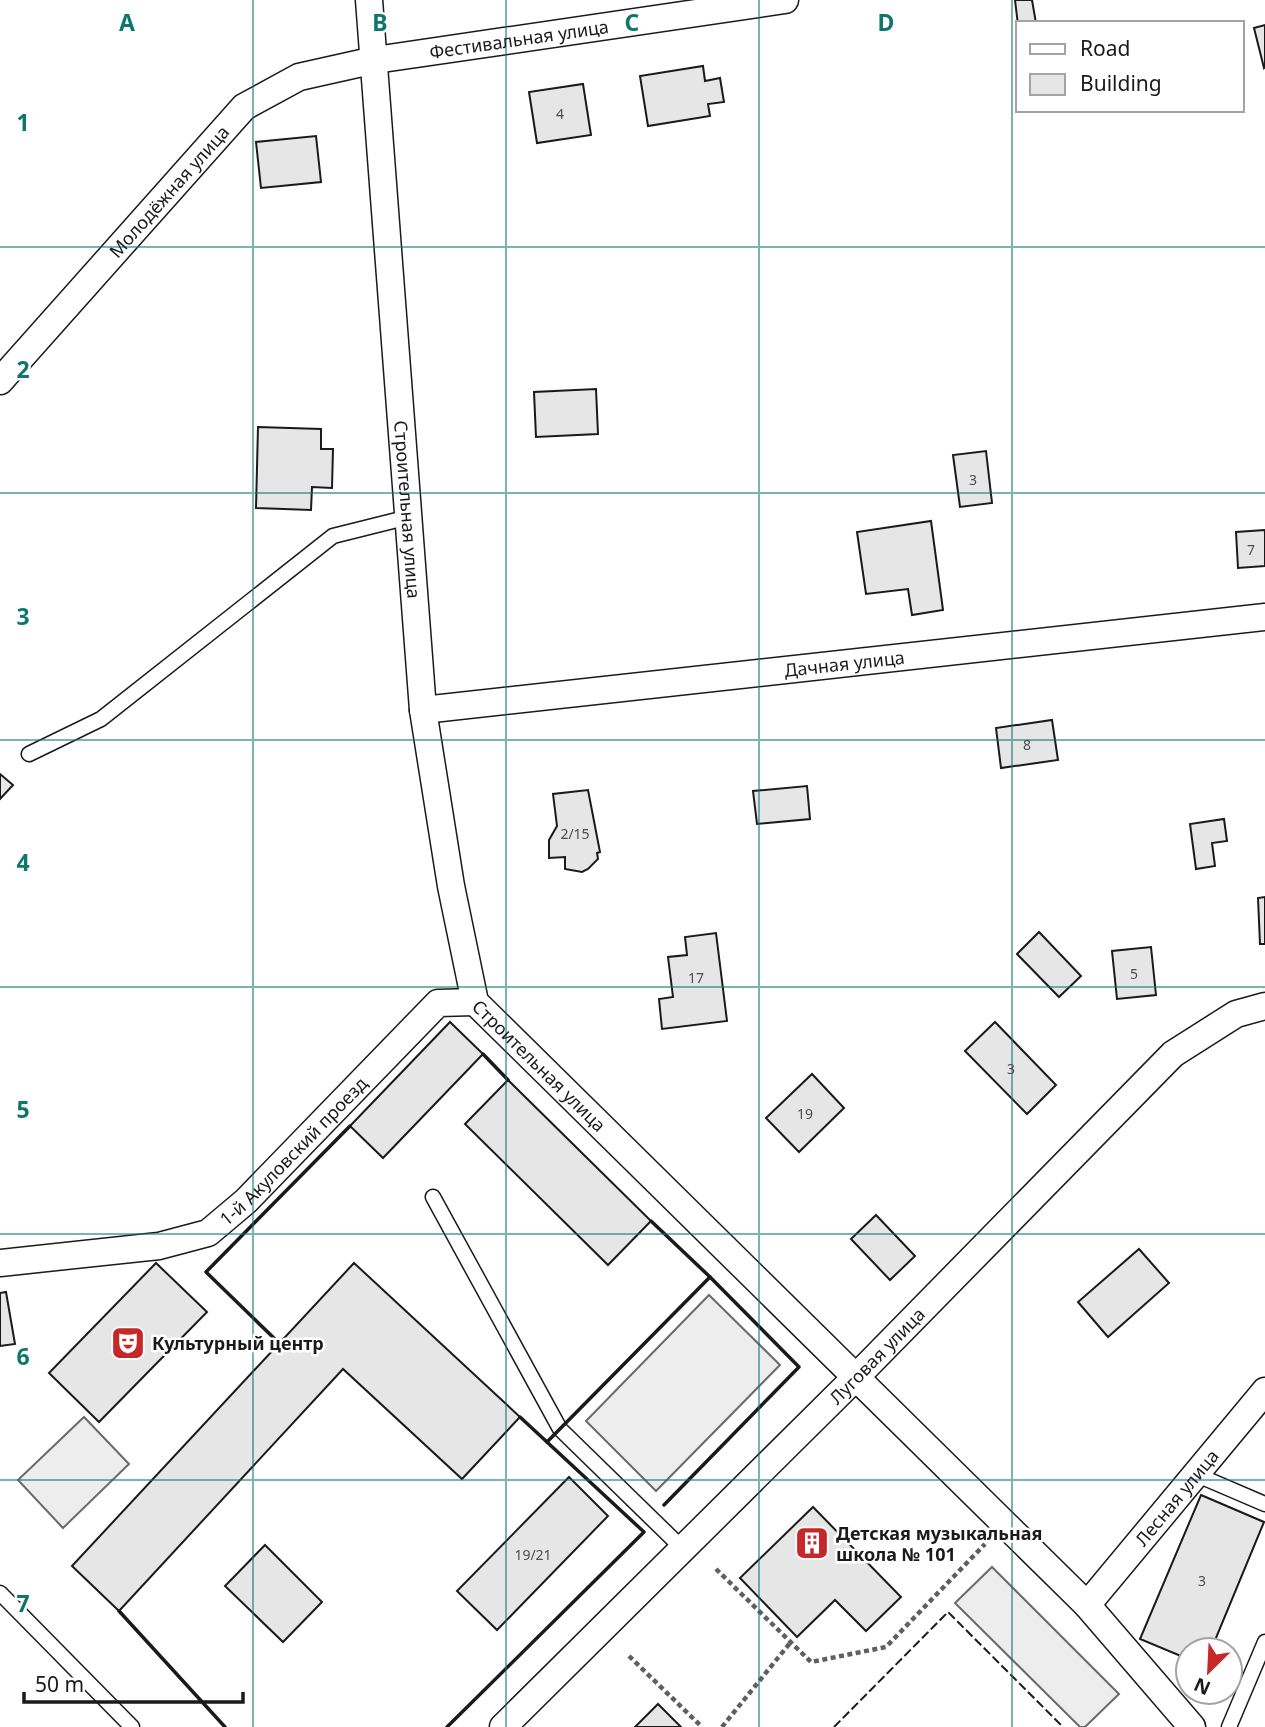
<svg xmlns="http://www.w3.org/2000/svg" width="1265" height="1727" viewBox="0 0 1265 1727" font-family="'Noto Sans',sans-serif">
<rect width="100%" height="100%" fill="#fff"/>
<g fill="#ededed" stroke="#6a6a6a" stroke-width="2">
<polygon points="709,1295 780,1365 656,1491 586,1421"/>
<polygon points="84,1417 129,1464 63,1528 18,1480"/>
<polygon points="992,1567 1119,1694 1085,1727 1080,1727 955,1603"/>
</g>
<g fill="#e6e6e6" stroke="#1a1a1a" stroke-width="2">
<polygon points="1015,0 1032,0 1036,23 1018,25"/>
<polygon points="1265,25 1265,67 1264,68 1254,28"/>
<polygon points="703,66 705,81 720,78 724,102 708,104 710,116 648,126 640,76"/>
<polygon points="583,84 591,135 537,143 529,92"/>
<polygon points="316,136 321,182 261,188 256,142"/>
<polygon points="596,389 598,434 536,437 534,392"/>
<polygon points="258,427 321,429 321,449 333,449 332,488 312,487 311,510 256,508"/>
<polygon points="986,451 992,503 960,507 953,455"/>
<polygon points="931,521 943,610 912,615 908,589 866,594 857,532"/>
<polygon points="1265,530 1265,566 1238,568 1236,532"/>
<polygon points="1052,720 1058,760 1001,768 996,728"/>
<polygon points="0,774 13,785 0,799"/>
<polygon points="807,786 810,819 757,824 753,791"/>
<polygon points="588,790 600,852 597,853 598,859 588,869 582,872 565,869 565,857 549,858 549,840 557,826 553,794"/>
<polygon points="1224,819 1227,841 1212,843 1215,866 1196,869 1190,824"/>
<polygon points="1265,897 1265,944 1260,944 1258,898"/>
<polygon points="1039,932 1081,976 1059,997 1017,954"/>
<polygon points="716,933 727,1021 662,1029 659,999 673,997 668,957 687,955 685,937"/>
<polygon points="1151,947 1156,995 1117,999 1112,951"/>
<polygon points="450,1022 483,1054 383,1158 350,1126"/>
<polygon points="995,1022 1056,1085 1027,1114 965,1051"/>
<polygon points="812,1074 844,1108 799,1152 766,1118"/>
<polygon points="508,1080 651,1221 608,1265 465,1124"/>
<polygon points="876,1215 915,1256 890,1280 851,1239"/>
<polygon points="1139,1249 1169,1283 1108,1337 1078,1302"/>
<polygon points="156,1263 207,1312 99,1422 49,1373"/>
<polygon points="354,1263 520,1417 462,1479 343,1369 119,1611 72,1566"/>
<polygon points="6,1292 15,1344 0,1346 0,1293"/>
<polygon points="569,1477 608,1516 497,1630 457,1591"/>
<polygon points="1201,1495 1264,1522 1211,1650 1188,1650 1188,1659 1140,1639"/>
<polygon points="813,1507 901,1597 866,1631 835,1600 797,1637 740,1578"/>
<polygon points="265,1545 322,1602 283,1642 225,1586"/>
<polygon points="658,1704 681,1727 635,1727"/>
</g>
<g fill="none" stroke-linecap="round" stroke-linejoin="round">
<g stroke="#1a1a1a" stroke-width="17">
<g id="service">
<polyline points="29,754 101,719 333,536 409,517"/>
<polyline points="433,1197 560,1429 682,1548"/>
<polyline points="1195,1474 1265,1504"/>
<polyline points="0,1593 132,1727"/>
<polyline points="1229,1727 1265,1642"/>
</g>
</g>
<g stroke="#1a1a1a" stroke-width="29">
<g id="minor">
<path id="s1" d="M369,0l54,710 28,176 24,116 612,603 105,122"/>
<path id="s2" d="M0,381l244,-274 55,-30 76,-17 410,-60"/>
<path id="s3" d="M423,710l842,-93"/>
<path id="s4" d="M0,1263l159,-17 49,-13 38,-32 192,-198 37,-1"/>
<path id="s5" d="M1087,1605l178,-214"/>
<path id="s6" d="M503,1727l353,-350 317,-323 63,-40 29,-8"/>
</g>
</g>
<g stroke="#5f5f5f" stroke-width="4.5" stroke-dasharray="5 3.5" stroke-linecap="butt">
<polyline points="716,1569 811,1662 886,1647 985,1544"/>
<polyline points="629,1656 702,1727"/>
<polyline points="722,1727 790,1643"/>
</g>
<use href="#service" stroke="#fff" stroke-width="14"/>
<use href="#minor" stroke="#fff" stroke-width="26"/>
<polyline stroke="#1a1a1a" stroke-width="2" stroke-dasharray="9 3.5" stroke-linecap="butt" points="834,1727 948,1612 1063,1727"/>
<g stroke="#1a1a1a" stroke-width="3.5">
<polyline points="483,1054 508,1080"/>
<polyline points="279,1343 206,1272 350,1126"/>
<polyline points="547,1442 710,1277 651,1221"/>
<polyline points="664,1505 799,1367 710,1277"/>
<polyline points="119,1611 225,1727"/>
<polyline points="447,1727 644,1532 520,1417"/>
</g>
</g>
<path fill="none" stroke="#0f766e" stroke-width="2" stroke-opacity="0.55" d="M253,0v1727M506,0v1727M759,0v1727M1012,0v1727M0,247h1265M0,493h1265M0,740h1265M0,987h1265M0,1234h1265M0,1480h1265"/>
<defs>
<g id="theatre-square" transform="scale(1.75)"><rect x="-9" y="-9" width="18" height="18" rx="4" fill="#c62828" stroke="#fff"/><path d="M-5-5.5Q0-4 5-5.5V0Q5 5 0 6Q-5 5-5 0ZM-3.3-2.5H-1v1.5H-3.3ZM1-2.5H3.3v1.5H1ZM-2.8 1Q0 5.5 2.8 1Z" fill="#fff"/></g>
<g id="building-square" transform="scale(1.75)"><rect x="-9" y="-9" width="18" height="18" rx="4" fill="#c62828" stroke="#fff"/><path d="M-4-6H4V6H1V3H-1V6H-4ZM-2.5-4.3h1.7v1.8h-1.7ZM.8-4.3h1.7v1.8H.8ZM-2.5-1h1.7V.8h-1.7ZM.8-1h1.7V.8H.8Z" fill="#fff"/></g>
</defs>
<g fill-rule="evenodd">
<use href="#theatre-square" x="128" y="1343"/>
<use href="#building-square" x="812" y="1543"/>
</g>
<g text-anchor="middle" dominant-baseline="central" stroke-width="5" stroke-linejoin="round" paint-order="stroke">
<g font-size="14" fill="#4d4d4d">
<text x="560" y="113">4</text>
<text x="973" y="479">3</text>
<text x="1251" y="549">7</text>
<text x="1027" y="744">8</text>
<text x="575" y="833">2/15</text>
<text x="1134" y="973">5</text>
<text x="696" y="977">17</text>
<text x="1011" y="1068">3</text>
<text x="805" y="1113">19</text>
<text x="533" y="1554">19/21</text>
<text x="1202" y="1580">3</text>
</g>
<g font-size="18" fill="#1a1a1a" stroke="#fff">
<text stroke="none"><textPath href="#s2" startOffset="653">Фестивальная улица</textPath></text>
<text stroke="none"><textPath href="#s2" startOffset="254">Молодёжная улица</textPath></text>
<text stroke="none"><textPath href="#s1" startOffset="511">Строительная улица</textPath></text>
<text stroke="none"><textPath href="#s3" startOffset="424">Дачная улица</textPath></text>
<text stroke="none"><textPath href="#s1" startOffset="1099">Строительная улица</textPath></text>
<text stroke="none"><textPath href="#s4" startOffset="329">1-й Акуловский проезд</textPath></text>
<text stroke="none"><textPath href="#s6" startOffset="527">Луговая улица</textPath></text>
<text stroke="none"><textPath href="#s5" startOffset="140">Лесная улица</textPath></text>
</g>
<g font-size="18" font-weight="bold" fill="#1a1a1a" stroke="#fff" text-anchor="start">
<text x="152" y="1343">Культурный центр</text>
<text x="836" y="1533">Детская музыкальная<tspan x="836" dy="21">школа № 101</tspan></text>
</g>
</g>
<g font-size="23" text-anchor="middle" font-weight="bold" fill="#0f766e" stroke="#fff" stroke-width="5" stroke-linejoin="round" paint-order="stroke">
<text x="127" y="31">A</text>
<text x="380" y="31">B</text>
<text x="632" y="31">C</text>
<text x="886" y="31">D</text>
<text x="23" y="131">1</text>
<text x="23" y="378">2</text>
<text x="23" y="625">3</text>
<text x="23" y="871">4</text>
<text x="23" y="1118">5</text>
<text x="23" y="1365">6</text>
<text x="23" y="1612">7</text>
</g>
<rect x="1016" y="21" width="228" height="91" fill="#ffffff" stroke="#a3a3a3" stroke-width="2"/>
<rect x="1030" y="44" width="35" height="10" fill="#ffffff" stroke="#a3a3a3" stroke-width="2"/>
<text x="1080" y="56" font-size="21" fill="#1a1a1a">Road</text>
<rect x="1030" y="74" width="35" height="21" fill="#e6e6e6" stroke="#a3a3a3" stroke-width="2"/>
<text x="1080" y="91" font-size="21" fill="#1a1a1a">Building</text>
<g transform="translate(1209 1671) rotate(204)"><circle r="33" fill="#ffffff" stroke="#a3a3a3" stroke-width="2"/>
<path d="M0-5L12 26L0 18L-12 26Z" fill="#c62828"/>
<text y="-10" font-size="19" font-weight="bold" text-anchor="middle" fill="#1a1a1a">N</text>
</g>
<path d="M24 1692v10h219v-10" fill="none" stroke="#1a1a1a" stroke-width="3.5"/>
<text x="35" y="1692" font-size="21" fill="#1a1a1a" stroke="#ffffff" stroke-width="5" paint-order="stroke">50 m</text>
</svg>
